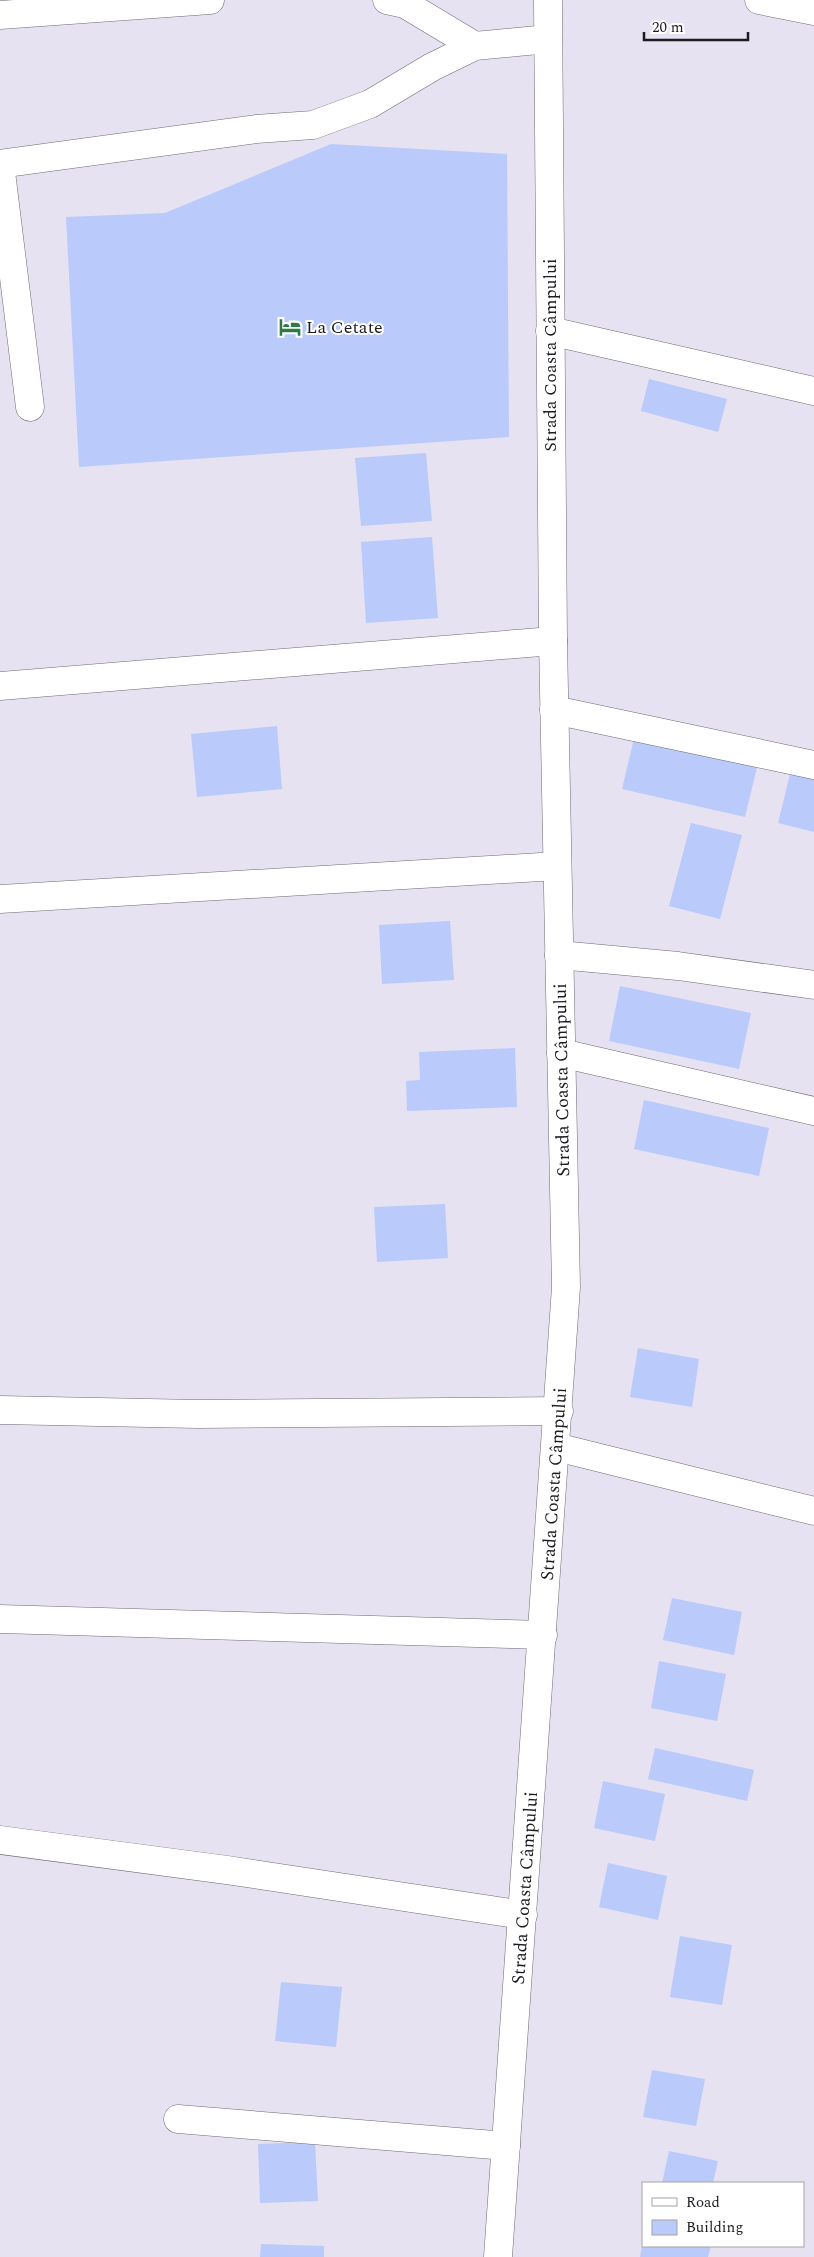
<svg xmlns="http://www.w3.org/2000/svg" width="814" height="2257" viewBox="0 0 814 2257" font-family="Spectral,serif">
<rect width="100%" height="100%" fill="#e6e2f1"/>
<g fill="#b9cafb">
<polygon points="331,144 507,154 509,437 79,467 66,217 165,213"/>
<polygon points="649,379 727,399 718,432 641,411"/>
<polygon points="426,453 432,521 361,526 355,458"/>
<polygon points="432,537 438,618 366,623 361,542"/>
<polygon points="277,726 282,789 197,797 191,734"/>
<polygon points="636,730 759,759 745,817 622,789"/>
<polygon points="792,766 814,771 814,832 778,823"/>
<polygon points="691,823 742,835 720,919 669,906"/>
<polygon points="450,921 454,980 382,984 379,925"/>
<polygon points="620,986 751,1013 739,1069 609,1041"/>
<polygon points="515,1048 517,1107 407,1111 406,1081 420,1080 419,1052"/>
<polygon points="644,1100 769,1128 759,1176 634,1149"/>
<polygon points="445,1204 448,1258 377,1262 374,1207"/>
<polygon points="638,1348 699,1359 692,1407 630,1397"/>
<polygon points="672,1598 742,1612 734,1655 663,1640"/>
<polygon points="659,1661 726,1674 717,1721 651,1708"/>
<polygon points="655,1748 754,1770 747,1801 648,1779"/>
<polygon points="603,1781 665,1794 655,1841 594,1828"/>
<polygon points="608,1863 667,1876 658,1920 599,1907"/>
<polygon points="680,1936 732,1945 722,2005 670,1997"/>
<polygon points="281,1982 342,1987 336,2047 275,2041"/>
<polygon points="652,2070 705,2079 696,2126 643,2117"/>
<polygon points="315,2142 318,2201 260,2203 258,2144"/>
<polygon points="669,2151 718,2161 713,2183 662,2183"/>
<polygon points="261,2244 324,2246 324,2257 260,2257"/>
<polygon points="642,2246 711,2246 708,2257 640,2257"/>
</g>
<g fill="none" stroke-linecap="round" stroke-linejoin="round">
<g stroke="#6e6a77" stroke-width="29">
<g id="minor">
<polyline points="387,0 405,4 475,46"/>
<polyline points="759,0 814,11"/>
<polyline points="0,15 210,0"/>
<polyline points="0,164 256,129 313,125 370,104 432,67 475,46 548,39"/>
<polyline points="0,164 30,407"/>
<polyline points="550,331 814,391"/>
<polyline points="0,686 553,641"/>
<polyline points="554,710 814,765"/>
<polyline points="0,899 557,866"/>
<polyline points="559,955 678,966 814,985"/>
<polyline points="561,1053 814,1111"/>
<polyline points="0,1410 198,1414 559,1411"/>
<polyline points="556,1447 814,1511"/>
<polyline points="0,1619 543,1635"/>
<polyline points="0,1840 227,1870 523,1915"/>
<polyline points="178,2119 506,2146"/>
<polyline points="498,2257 566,1287 553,641 548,0"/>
</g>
</g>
<use href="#minor" stroke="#fff" stroke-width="28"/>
</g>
<defs>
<g id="hotel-bare" transform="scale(1.725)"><path d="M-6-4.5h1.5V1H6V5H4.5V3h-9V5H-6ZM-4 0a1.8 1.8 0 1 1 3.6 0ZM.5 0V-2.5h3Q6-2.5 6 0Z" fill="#2d7947" stroke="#fff" stroke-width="2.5" paint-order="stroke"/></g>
</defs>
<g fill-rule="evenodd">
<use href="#hotel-bare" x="290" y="327"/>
</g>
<g text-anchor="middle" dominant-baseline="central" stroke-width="4" stroke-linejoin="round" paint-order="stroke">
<g font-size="18" fill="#1d1b20" stroke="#fff" text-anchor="start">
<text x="306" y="327">La Cetate</text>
</g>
<g font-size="18" fill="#1d1b20" stroke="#fff">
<text transform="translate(550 355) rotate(-90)">Strada Coasta Câmpului</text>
<text transform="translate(562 1080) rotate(-91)">Strada Coasta Câmpului</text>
<text transform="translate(554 1484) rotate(-86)">Strada Coasta Câmpului</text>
<text transform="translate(525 1888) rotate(-86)">Strada Coasta Câmpului</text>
</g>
</g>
<rect x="642" y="2182" width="162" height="65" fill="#ffffff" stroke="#a5a4a6"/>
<rect x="652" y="2198" width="25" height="8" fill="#ffffff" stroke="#a5a4a6"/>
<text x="686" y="2207" font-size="15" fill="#1d1b20">Road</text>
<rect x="652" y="2220" width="25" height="15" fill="#b9cafb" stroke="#a5a4a6"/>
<text x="686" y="2232" font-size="15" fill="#1d1b20">Building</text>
<path d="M644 32v8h104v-8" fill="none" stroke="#1d1b20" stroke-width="2.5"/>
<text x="652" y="32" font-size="15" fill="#1d1b20" stroke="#ffffff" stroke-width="4" paint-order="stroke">20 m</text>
</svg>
